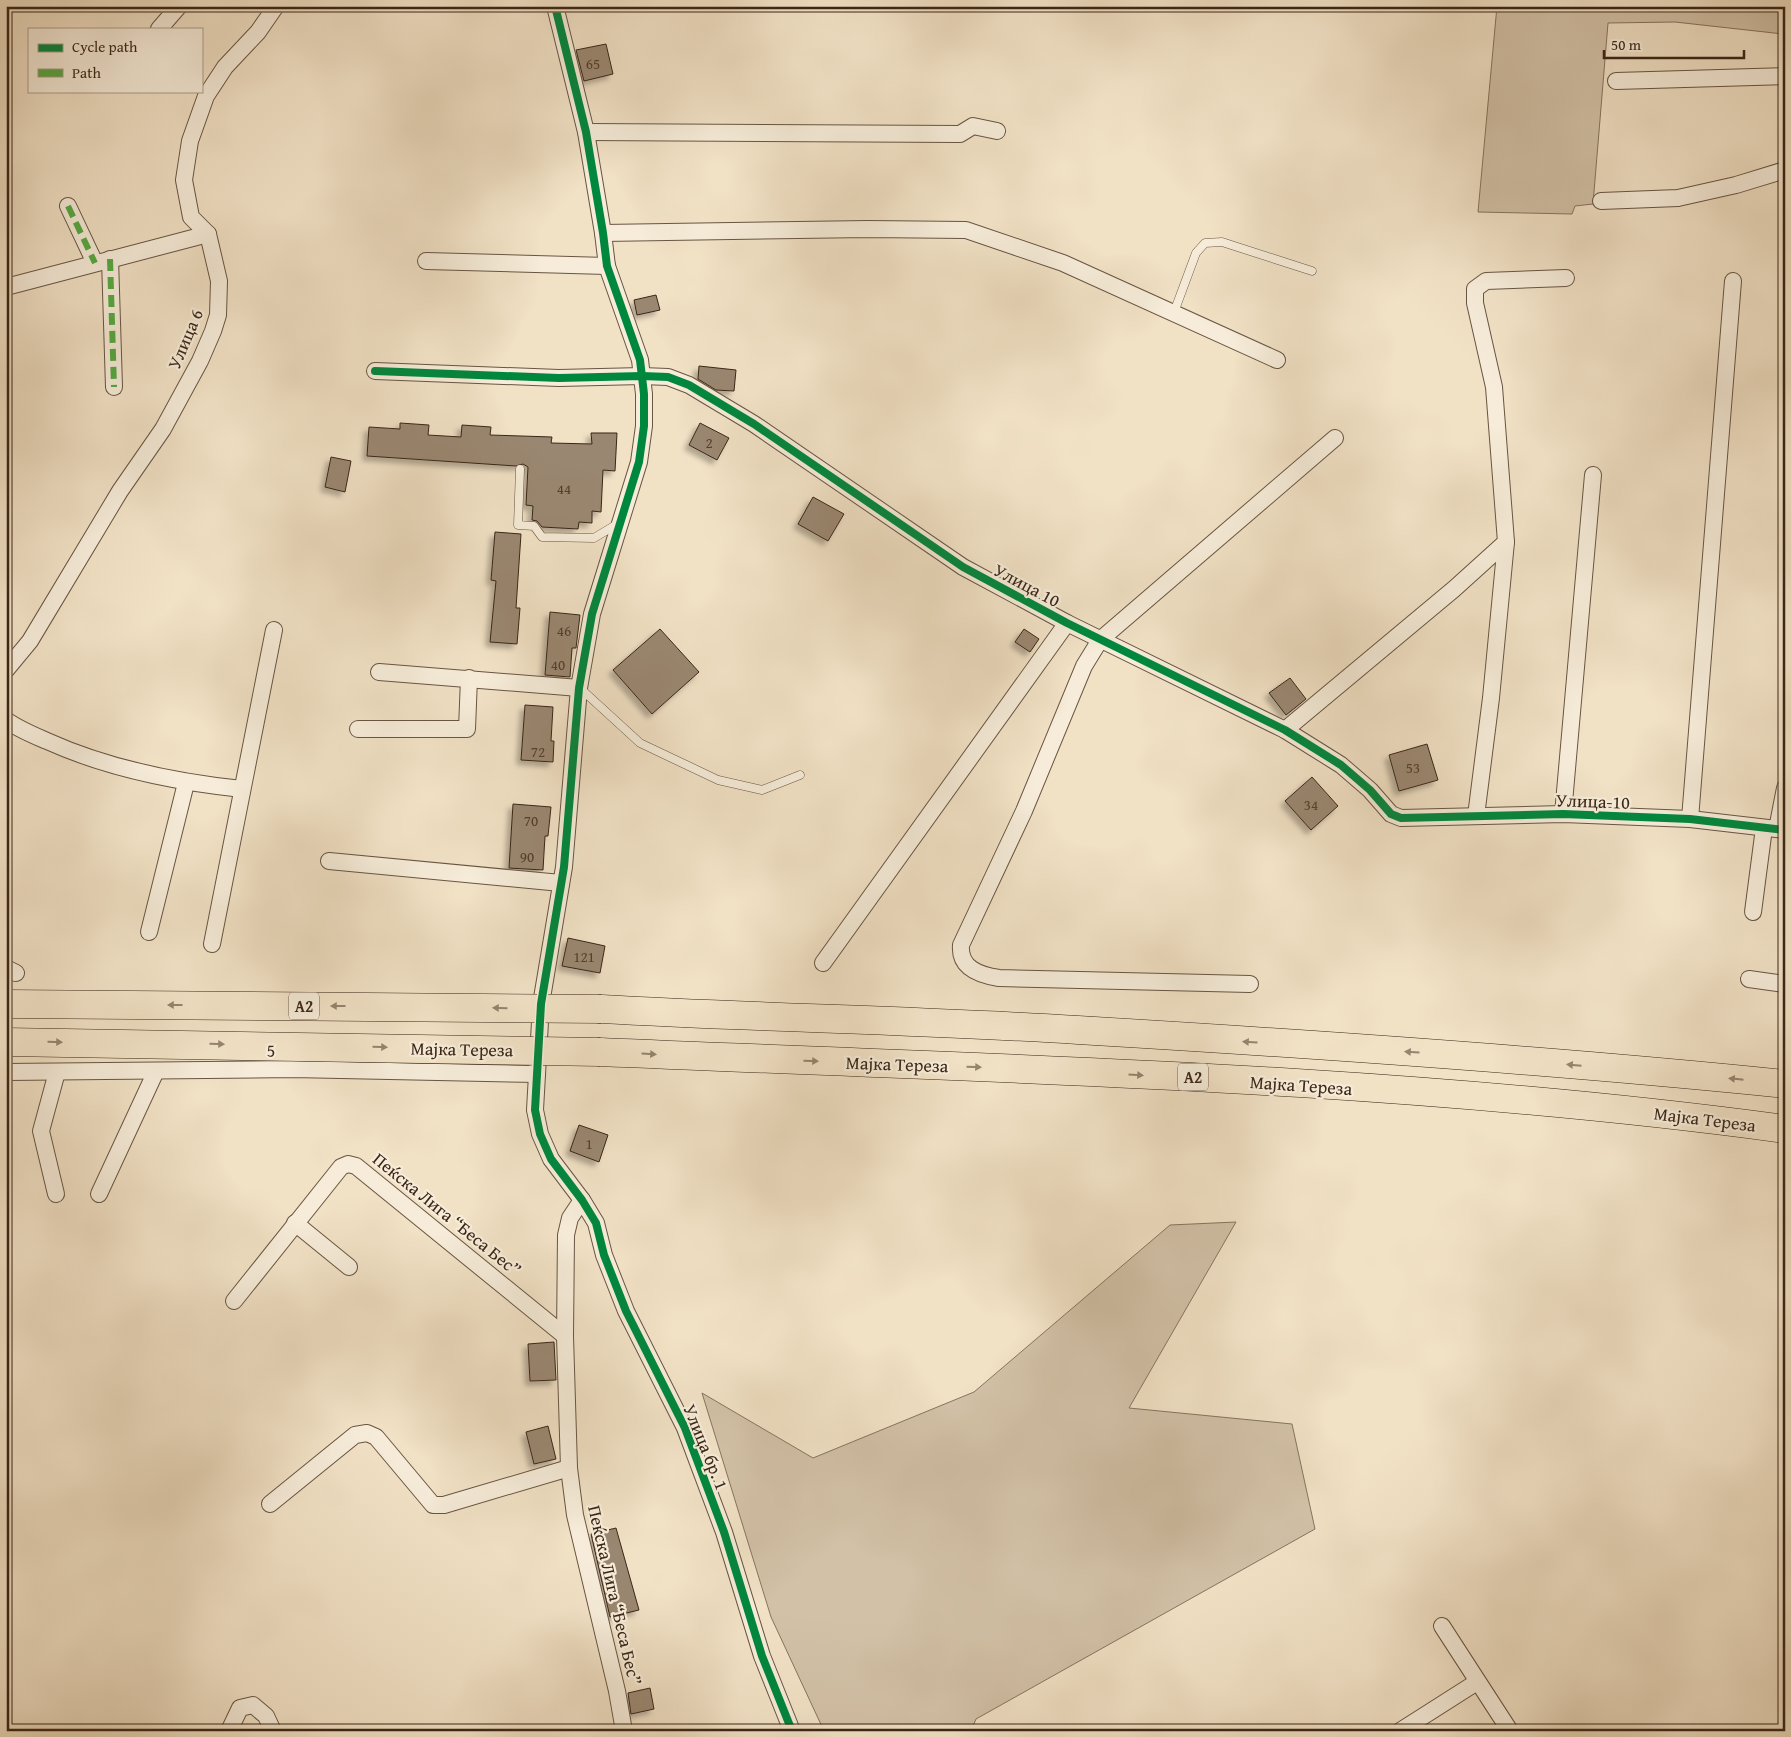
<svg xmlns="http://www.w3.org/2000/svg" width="1791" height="1737" viewBox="0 0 1791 1737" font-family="'Gentium Book Plus',serif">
<defs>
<filter id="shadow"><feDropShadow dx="-4.5" dy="4.5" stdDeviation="2.5" flood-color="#0004"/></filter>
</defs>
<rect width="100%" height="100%" fill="#f1e1c5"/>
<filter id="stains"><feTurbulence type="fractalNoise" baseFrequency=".004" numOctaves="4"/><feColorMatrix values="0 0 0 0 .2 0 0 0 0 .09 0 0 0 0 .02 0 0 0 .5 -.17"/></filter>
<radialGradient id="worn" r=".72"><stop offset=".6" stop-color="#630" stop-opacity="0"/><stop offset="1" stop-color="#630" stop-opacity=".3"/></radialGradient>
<g fill="#d2c1a7" stroke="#86745f">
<polygon points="1497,6 1785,6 1785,31 1783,34 1675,22 1608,23 1593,204 1575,206 1572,214 1478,212"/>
<polygon points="1236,1222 1129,1408 1292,1424 1315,1529 976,1719 971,1731 824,1731 771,1617 702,1393 813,1458 974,1392 1170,1225"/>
</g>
<g fill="#9a8771" stroke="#3b2617" filter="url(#shadow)">
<polygon points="606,44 613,74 584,81 576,50"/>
<polygon points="656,295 660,310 637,315 634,300"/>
<polygon points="699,366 736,370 734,391 716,390 698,379"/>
<polygon points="400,423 429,425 428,435 461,437 462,425 491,427 490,435 552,437 551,443 592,444 591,433 617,433 615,471 603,470 601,512 592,511 592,523 579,522 578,529 542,527 537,521 532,520 533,506 526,505 528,467 523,464 516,466 367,456 369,427 400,429"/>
<polygon points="700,423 729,438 717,460 689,445"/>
<polygon points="331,457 351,461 345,492 325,487"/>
<polygon points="813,497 844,514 828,541 798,524"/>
<polygon points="495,532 521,534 516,608 520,608 517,644 490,642 496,581 491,580"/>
<polygon points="550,612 580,615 576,648 572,648 570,677 545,675"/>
<polygon points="660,629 699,672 652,714 613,670"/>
<polygon points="1024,629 1039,639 1030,652 1015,642"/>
<polygon points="1290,678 1306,699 1286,715 1269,693"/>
<polygon points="525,705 553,707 551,741 554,741 553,762 521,760"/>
<polygon points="1427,744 1438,780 1399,791 1389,755"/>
<polygon points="1312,777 1338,806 1311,830 1285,801"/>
<polygon points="513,804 551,807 548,836 545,836 543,870 509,868"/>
<polygon points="568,938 605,946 600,973 562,966"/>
<polygon points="579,1125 608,1135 599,1162 570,1151"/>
<polygon points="554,1342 556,1380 530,1381 528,1344"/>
<polygon points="548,1426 556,1459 534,1464 526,1432"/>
<polygon points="616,1528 639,1610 610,1617 591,1534"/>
<polygon points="650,1688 654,1709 631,1714 628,1693"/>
</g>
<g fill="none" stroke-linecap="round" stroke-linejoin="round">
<g stroke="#685542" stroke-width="9">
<g id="service">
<polyline points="1173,315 1196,253 1205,243 1222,242 1312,271"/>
<polyline points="520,469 518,525 534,526 542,537 594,538 619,523"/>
<polyline points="581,689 640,743 718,780 762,790 800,775"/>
</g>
</g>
<g stroke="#685542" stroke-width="18">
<g id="minor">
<polyline points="555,6 586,132 603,233 607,266 640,360 644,394 644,426 639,462 592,614 579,688 564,867 541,1004 535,1110 540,1134 551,1159 582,1200 596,1223 604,1255 626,1311 685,1428 724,1532 762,1656 792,1731"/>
<polyline points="159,29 179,6"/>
<polyline points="1616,81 1785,76"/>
<polyline points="586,132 960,134 973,126 997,131"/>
<polyline points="1601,201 1678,198 1736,185 1785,170"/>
<polyline points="68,206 95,263"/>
<polyline points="603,233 868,229 966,230 1063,263 1277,360"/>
<polyline points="110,259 114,387"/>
<polyline points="426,261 607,266"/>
<polyline points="6,287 208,234"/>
<polyline points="375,371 559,378 642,376 668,377 689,385 754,424 963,567 1067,623 1285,730 1341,765 1370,790 1391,814 1401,818 1563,814 1690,819 1785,830"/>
<polyline points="6,670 30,641 120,491 163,429 200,361 213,331 218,315 219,281 208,234 191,217 184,180 190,141 206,96 225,67 258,32 276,6"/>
<polyline points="379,672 579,688"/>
<path d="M6,720c12,9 27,15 41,21 62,28 128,41 195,48"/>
<polyline points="358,729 467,729 469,678"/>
<polyline points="1285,730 1454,589 1506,542"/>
<polyline points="1563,814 1593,475"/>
<polyline points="1476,816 1491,698 1506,542 1494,387 1475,303 1475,289 1486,281 1566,278"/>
<polyline points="1690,819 1733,281"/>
<polyline points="1777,829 1785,788"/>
<polyline points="329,861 561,883"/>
<polyline points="1753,912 1764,828"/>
<polyline points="149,932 186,783"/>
<polyline points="212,944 274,630"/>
<polyline points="823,963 1067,623"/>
<polyline points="6,968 16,973"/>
<polyline points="1749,979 1785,984"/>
<path d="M1250,984l-251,-6c-20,-3 -40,-10 -38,-33l63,-134 60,-145 16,-26 235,-202"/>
<polyline points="6,1072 293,1069 537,1074"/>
<polyline points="56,1194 41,1131 57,1072"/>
<polyline points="99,1194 156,1071"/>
<polyline points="582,1200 570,1218 566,1235 565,1336 569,1468 575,1515 617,1691 624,1731"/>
<polyline points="295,1223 349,1267"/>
<polyline points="234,1301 341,1167 348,1164 356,1166 565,1336"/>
<polyline points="270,1504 355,1435 367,1433 376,1437 433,1505 444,1505 569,1468"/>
<polyline points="1442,1626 1510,1731"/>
<polyline points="229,1731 240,1708 253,1705 266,1716 273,1731"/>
<polyline points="1400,1731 1477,1682"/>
</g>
</g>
<g stroke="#3b2617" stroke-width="29">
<g id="motorway">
<path d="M601,1009c159,9 318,11 477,21 236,14 472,30 707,54"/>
<path d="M600,1052c395,17 793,24 1185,77"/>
</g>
</g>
<use href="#service" stroke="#f6ecd9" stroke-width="8"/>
<use href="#minor" stroke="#f6ecd9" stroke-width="16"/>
<use href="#motorway" stroke="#f1e1c5" stroke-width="28"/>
<g stroke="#3b2617" stroke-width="29" stroke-linecap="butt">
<g id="motorway-bridge">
<polyline points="6,1004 601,1009"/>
<polyline points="6,1042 600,1052"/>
</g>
</g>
<use href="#motorway-bridge" stroke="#f1e1c5" stroke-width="28"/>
<g stroke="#55aa42" stroke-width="6" stroke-dasharray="12 6" stroke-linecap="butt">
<polyline points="68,206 95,263"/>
<polyline points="110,259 114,387"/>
</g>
<g stroke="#f6ecd9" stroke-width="11">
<g id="cycleway">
<polyline points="555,6 586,132 603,233 607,266 640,360 644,394 644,426 639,462 592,614 579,688 564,867 541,1004 535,1110 540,1134 551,1159 582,1200 596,1223 604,1255 626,1311 685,1428 724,1532 762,1656 792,1731"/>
<polyline points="375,371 559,378 642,376 668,377 689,385 754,424 963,567 1067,623 1285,730 1341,765 1370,790 1391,814 1401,818 1563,814 1690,819 1785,830"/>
</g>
</g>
<use href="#cycleway" stroke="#00873e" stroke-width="8"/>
</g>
<defs><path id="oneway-solid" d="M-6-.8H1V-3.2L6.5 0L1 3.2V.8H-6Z" transform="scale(1.25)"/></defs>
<g fill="#96846e">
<use href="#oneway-solid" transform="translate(175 1005) rotate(-180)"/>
<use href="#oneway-solid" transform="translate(338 1006) rotate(-180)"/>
<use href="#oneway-solid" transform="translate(500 1008) rotate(-179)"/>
<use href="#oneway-solid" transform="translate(55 1042) rotate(1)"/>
<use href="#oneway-solid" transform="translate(1250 1042) rotate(-176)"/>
<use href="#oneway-solid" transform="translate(217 1044) rotate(1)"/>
<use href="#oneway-solid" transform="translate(380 1047) rotate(1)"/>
<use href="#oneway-solid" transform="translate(1412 1052) rotate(-176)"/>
<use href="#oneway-solid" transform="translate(649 1054) rotate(3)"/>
<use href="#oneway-solid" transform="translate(811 1061) rotate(2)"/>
<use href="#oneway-solid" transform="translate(1574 1065) rotate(-175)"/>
<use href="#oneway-solid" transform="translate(974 1067) rotate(2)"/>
<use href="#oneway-solid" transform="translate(1136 1075) rotate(3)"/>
<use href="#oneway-solid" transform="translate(1736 1079) rotate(-174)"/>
</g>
<g text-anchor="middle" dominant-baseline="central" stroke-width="4.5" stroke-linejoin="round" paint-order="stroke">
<g font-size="15" fill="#533e2e">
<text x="593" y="63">65</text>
<text x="709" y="442">2</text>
<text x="564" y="488">44</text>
<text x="564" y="630">46</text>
<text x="558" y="664">40</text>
<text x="538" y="751">72</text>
<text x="1413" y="767">53</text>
<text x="1311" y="804">34</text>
<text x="531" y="820">70</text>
<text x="527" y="856">90</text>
<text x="584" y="956">121</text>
<text x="589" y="1143">1</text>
</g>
<g fill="#f6ecd9" stroke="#736151" stroke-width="1">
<rect x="289" y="992.5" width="30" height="27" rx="4"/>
<rect x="1178" y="1063.5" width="30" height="27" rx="4"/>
</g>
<g font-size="16" font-weight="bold" fill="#3b2617">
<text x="304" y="1006">A2</text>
<text x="1193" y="1077">A2</text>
</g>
<g font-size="18" fill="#3b2617" stroke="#f6ecd9">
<text transform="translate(185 339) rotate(-67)">Улица 6</text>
<text transform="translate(1027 585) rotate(28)">Улица 10</text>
<text transform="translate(1593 801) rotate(2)">Улица-10</text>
<text transform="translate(462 1049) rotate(1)">Мајка Тереза</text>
<text transform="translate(271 1050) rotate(-1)">5</text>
<text transform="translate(897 1064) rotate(2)">Мајка Тереза</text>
<text transform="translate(1301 1085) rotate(4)">Мајка Тереза</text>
<text transform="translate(1705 1119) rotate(7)">Мајка Тереза</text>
<text transform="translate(447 1214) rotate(39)">Пеќска Лига “Беса Бес”</text>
<text transform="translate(706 1447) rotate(68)">Улица бр. 1</text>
<text transform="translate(615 1595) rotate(77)">Пеќска Лига “Беса Бес”</text>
</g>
</g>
<rect width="1791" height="1737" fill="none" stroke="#f1e1c5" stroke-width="25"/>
<rect x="8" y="8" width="1776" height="1722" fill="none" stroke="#3b2617" stroke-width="2.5"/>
<rect x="12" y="12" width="1766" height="1712" fill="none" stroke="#3b2617"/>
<rect x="28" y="28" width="175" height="65" fill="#f6ecd9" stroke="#ab9d8b"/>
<rect x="38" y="44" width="25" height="8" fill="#00873e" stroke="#ab9d8b"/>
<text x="72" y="52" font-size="15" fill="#3b2617">Cycle path</text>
<rect x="38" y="69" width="25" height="8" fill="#55aa42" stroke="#ab9d8b"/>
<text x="72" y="78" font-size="15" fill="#3b2617">Path</text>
<path d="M1604 50v8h140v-8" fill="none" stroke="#3b2617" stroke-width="2.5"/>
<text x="1611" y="50" font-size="15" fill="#3b2617" stroke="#f6ecd9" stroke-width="4" paint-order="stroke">50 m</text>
<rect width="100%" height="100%" filter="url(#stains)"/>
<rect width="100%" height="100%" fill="url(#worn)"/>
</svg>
